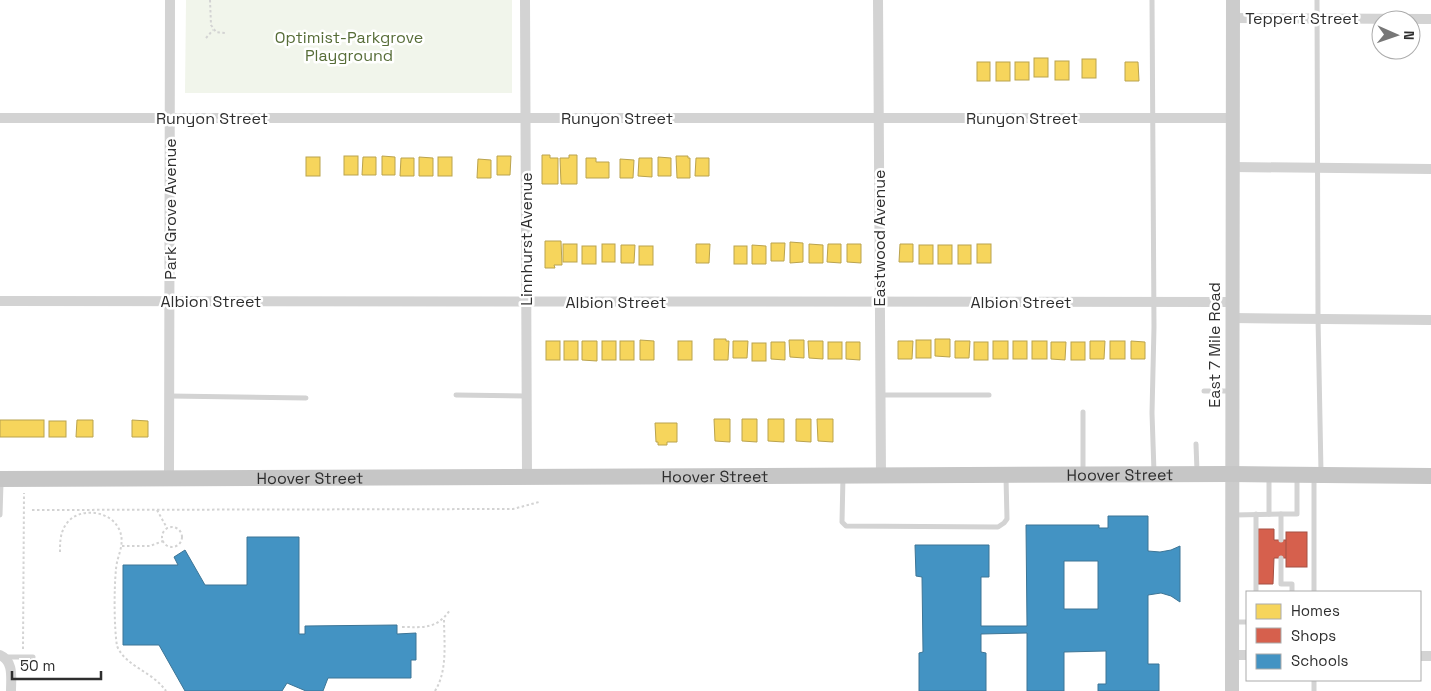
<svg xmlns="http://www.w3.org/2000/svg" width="1431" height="691" viewBox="0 0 1431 691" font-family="'Space Grotesk',sans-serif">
<rect width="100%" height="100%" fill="#fff"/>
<polygon fill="#f1f5eb" points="186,0 512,0 512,93 185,93"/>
<g fill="#f6d55c" stroke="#baa34e">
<rect x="1034" y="58" width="14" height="19"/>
<rect x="1082" y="59" width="14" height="19"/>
<rect x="1055" y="61" width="14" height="19"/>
<rect x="977" y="62" width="13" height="19"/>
<rect x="996" y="62" width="14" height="19"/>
<rect x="1015" y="62" width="14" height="18"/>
<polygon points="1125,62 1138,62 1139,81 1125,81"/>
<polygon points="542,155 550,155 550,158 558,158 558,184 542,184"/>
<polygon points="569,155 577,155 577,184 561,184 560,158 569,158"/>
<rect x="344" y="156" width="14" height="19"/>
<polygon points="382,156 395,157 395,175 382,175"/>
<polygon points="497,156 511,156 510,175 497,175"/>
<polygon points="676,156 688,156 688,158 690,158 690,178 677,178"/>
<rect x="306" y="157" width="14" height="19"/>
<polygon points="363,157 376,157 376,175 362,175"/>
<polygon points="419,157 433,158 433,176 419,176"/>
<rect x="438" y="157" width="14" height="19"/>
<polygon points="658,157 671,158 671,176 658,176"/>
<polygon points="401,158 414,158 414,176 400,176"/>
<polygon points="586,158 596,158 596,162 609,162 609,178 586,178"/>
<polygon points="639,158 652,158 652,177 638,176"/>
<polygon points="696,158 709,158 709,176 695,176"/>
<polygon points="478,159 491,160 491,178 477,178"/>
<polygon points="620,159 634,160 633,178 620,178"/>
<polygon points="545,241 561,241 562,265 554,265 555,268 545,268"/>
<polygon points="790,242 803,243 803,262 790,263"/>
<polygon points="771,243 785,243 784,261 771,261"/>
<rect x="563" y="244" width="14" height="18"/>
<rect x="602" y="244" width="13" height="18"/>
<polygon points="696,244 710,244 709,263 696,263"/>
<polygon points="809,244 823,245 823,263 809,263"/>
<polygon points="828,244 841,244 841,263 827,262"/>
<polygon points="847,244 861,244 861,263 847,262"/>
<polygon points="900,244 913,244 913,262 899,262"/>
<rect x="977" y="244" width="14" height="19"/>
<polygon points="621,245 635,245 634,263 621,263"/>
<polygon points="752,245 766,246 766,264 752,264"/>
<rect x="919" y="245" width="14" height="19"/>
<rect x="938" y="245" width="14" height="19"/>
<rect x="958" y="245" width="13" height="19"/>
<rect x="582" y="246" width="14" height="18"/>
<rect x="639" y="246" width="14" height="19"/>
<rect x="734" y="246" width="13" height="18"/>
<polygon points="714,339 726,339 726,341 729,341 728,360 714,360"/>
<polygon points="935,339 950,339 950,357 935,356"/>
<polygon points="640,340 654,341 654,360 640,360"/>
<polygon points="789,340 804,340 804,358 790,357"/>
<rect x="916" y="340" width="15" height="18"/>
<rect x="546" y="341" width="14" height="19"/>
<rect x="564" y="341" width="14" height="19"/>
<polygon points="582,341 597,341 597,361 582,360"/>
<rect x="602" y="341" width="14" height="19"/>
<rect x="620" y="341" width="14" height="19"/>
<rect x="678" y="341" width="14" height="19"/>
<polygon points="733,341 748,341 747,358 733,358"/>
<polygon points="808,341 823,341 823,359 809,358"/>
<polygon points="898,341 913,341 912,359 898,359"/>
<polygon points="955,341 970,341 969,358 955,358"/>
<rect x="993" y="341" width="15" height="18"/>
<rect x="1013" y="341" width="14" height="18"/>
<rect x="1032" y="341" width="15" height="18"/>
<polygon points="1090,341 1105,341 1104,359 1090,359"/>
<rect x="1110" y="341" width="15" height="18"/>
<polygon points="1131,341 1145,342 1145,359 1131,359"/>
<polygon points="771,342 785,342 785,360 771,359"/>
<rect x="828" y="342" width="14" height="17"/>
<polygon points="846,342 860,342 860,360 846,359"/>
<rect x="974" y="342" width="14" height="18"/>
<polygon points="1051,342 1066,342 1065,360 1051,359"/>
<rect x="1071" y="342" width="14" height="18"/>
<rect x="752" y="343" width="14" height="18"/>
<polygon points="714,419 730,419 730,442 715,441"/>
<polygon points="742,419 757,419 757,442 742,441"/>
<polygon points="768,419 784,419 784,442 768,441"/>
<polygon points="796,419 811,419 811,442 796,441"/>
<polygon points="817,419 833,419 833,442 818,441"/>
<rect x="0" y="420" width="44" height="17"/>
<polygon points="77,420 93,420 93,437 76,437"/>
<polygon points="132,420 148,421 148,437 132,437"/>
<rect x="49" y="421" width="17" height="16"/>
<polygon points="655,423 677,423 677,442 667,442 667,445 658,445 658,442 656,442"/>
</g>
<g fill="#d6604d" stroke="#a45144">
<polygon points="1258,529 1274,529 1274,540 1287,540 1287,558 1274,558 1273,584 1258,584"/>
<rect x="1286" y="532" width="21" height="35"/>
</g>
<g fill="#4393c3" stroke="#3d7596" fill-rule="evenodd">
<path d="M1108,516h40v35l12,1 11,-2 9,-4v56l-9,-6 -10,-3 -13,2v69h11v27h-61v-7h8v-33l-42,1v39h-37v-58l-46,1v18l5,1v38h-67v-38l4,-1 -1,-75 -6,-1 -1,-31h74v32h-8v49h46l-1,-101h73v3h9zM1064,561h34v48h-34z"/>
<polygon points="247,537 299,537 299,634 305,634 305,626 397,625 397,634 416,633 416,660 411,660 411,678 328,678 323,691 306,691 287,683 282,691 185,691 159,645 123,645 123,565 178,565 174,557 185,550 205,585 247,585"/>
</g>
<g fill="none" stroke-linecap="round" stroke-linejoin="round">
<g stroke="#d3d3d3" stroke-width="2" stroke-dasharray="2.5 2.5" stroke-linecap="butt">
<polyline points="210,0 211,25 216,32 226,33"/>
<polyline points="206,38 213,30"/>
<polyline points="32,510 513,509 539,502"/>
<polyline points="157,510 167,528"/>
<circle cx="172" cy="537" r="10"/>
<polyline points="122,546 150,546 163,541"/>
<path d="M60,552c0,-10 0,-20 7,-29 12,-16 43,-13 52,6 7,15 -2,26 -3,40 -2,20 -2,58 1,77 9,21 35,25 49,45"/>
<path d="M402,627c21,0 34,3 48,-17"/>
<polyline points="23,649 24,493"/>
<path d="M435,691c13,-21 9,-49 9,-73"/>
</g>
<g stroke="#d3d3d3" stroke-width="5">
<polyline points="1152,0 1154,327 1152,413 1154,472"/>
<polyline points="1317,0 1318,318 1321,472"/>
<polyline points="1204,391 1231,391"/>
<polyline points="456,395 526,396"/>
<polyline points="880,395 989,395"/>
<polyline points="170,396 306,398"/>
<polyline points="1196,444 1197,471"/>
<polyline points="1083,472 1083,412"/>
<polyline points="843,477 842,522 846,526 998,527 1004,523 1007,519 1006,477"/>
<polyline points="1314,478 1314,592"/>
<polyline points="1269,514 1269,477"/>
<polyline points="0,515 1,483"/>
<polyline points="1234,515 1281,514"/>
<polyline points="1281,540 1281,514 1297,514 1297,476"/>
<polyline points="1281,558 1281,584 1292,584 1292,592"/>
<polyline points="1256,592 1256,514"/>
<polyline points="1232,622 1247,622"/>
<polyline points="6,657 33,657"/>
<polyline points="1314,680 1314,691"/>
</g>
<g stroke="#d3d3d3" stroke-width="10">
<polyline points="525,0 527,477"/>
<polyline points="878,0 881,476"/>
<polyline points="1234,18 1431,19"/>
<polyline points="0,118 1233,118"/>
<polyline points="1233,167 1431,169"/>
<polyline points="0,301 1232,302"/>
<polyline points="1232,318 1431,320"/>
<polyline points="169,479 170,0"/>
<path d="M0,655c14,6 11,23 11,36"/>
<polyline points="1232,655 1247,655"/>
<polyline points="1420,656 1431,656"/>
</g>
<polyline stroke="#ccc" stroke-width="14" points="1232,691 1233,0"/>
<path stroke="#c6c6c6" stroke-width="16" id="s1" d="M0,479l1231,-5 200,2"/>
</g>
<g text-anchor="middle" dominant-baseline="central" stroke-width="5" stroke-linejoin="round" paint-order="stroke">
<g font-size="16" fill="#2e2e2e" stroke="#fff">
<text x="1302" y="18">Teppert Street</text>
<text x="212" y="118">Runyon Street</text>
<text x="617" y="118">Runyon Street</text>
<text x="1022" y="118">Runyon Street</text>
<text transform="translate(170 209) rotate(-90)">Park Grove Avenue</text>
<text transform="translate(879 238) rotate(-90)">Eastwood Avenue</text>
<text transform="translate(526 239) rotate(-90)">Linnhurst Avenue</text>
<text x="211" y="301">Albion Street</text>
<text x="616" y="302">Albion Street</text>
<text x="1021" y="302">Albion Street</text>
<text transform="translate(1214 345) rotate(-90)">East 7 Mile Road</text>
<text stroke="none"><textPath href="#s1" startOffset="1120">Hoover Street</textPath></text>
<text stroke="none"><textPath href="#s1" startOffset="715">Hoover Street</textPath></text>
<text stroke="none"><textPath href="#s1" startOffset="310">Hoover Street</textPath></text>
</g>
<g font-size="16" fill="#576d38" stroke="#fff">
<text x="349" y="37">Optimist-Parkgrove<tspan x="349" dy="18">Playground</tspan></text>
</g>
</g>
<rect x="1246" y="591" width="175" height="90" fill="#ffffff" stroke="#ababab"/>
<rect x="1256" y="604" width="25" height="15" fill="#f6d55c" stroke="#ababab"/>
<text x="1291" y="616" font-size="15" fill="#2e2e2e">Homes</text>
<rect x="1256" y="628" width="25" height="15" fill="#d6604d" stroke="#ababab"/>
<text x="1291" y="641" font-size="15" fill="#2e2e2e">Shops</text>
<rect x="1256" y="654" width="25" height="15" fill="#4393c3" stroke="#ababab"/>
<text x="1291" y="666" font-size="15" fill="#2e2e2e">Schools</text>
<g transform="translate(1396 35) rotate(92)"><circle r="24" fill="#ffffff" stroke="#ababab"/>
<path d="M0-4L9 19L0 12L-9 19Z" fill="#777777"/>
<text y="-8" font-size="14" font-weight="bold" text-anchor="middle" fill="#2e2e2e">N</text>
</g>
<path d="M12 671v8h89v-8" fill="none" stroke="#2e2e2e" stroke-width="2.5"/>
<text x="20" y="671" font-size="15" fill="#2e2e2e" stroke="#ffffff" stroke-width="4" paint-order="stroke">50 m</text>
</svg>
